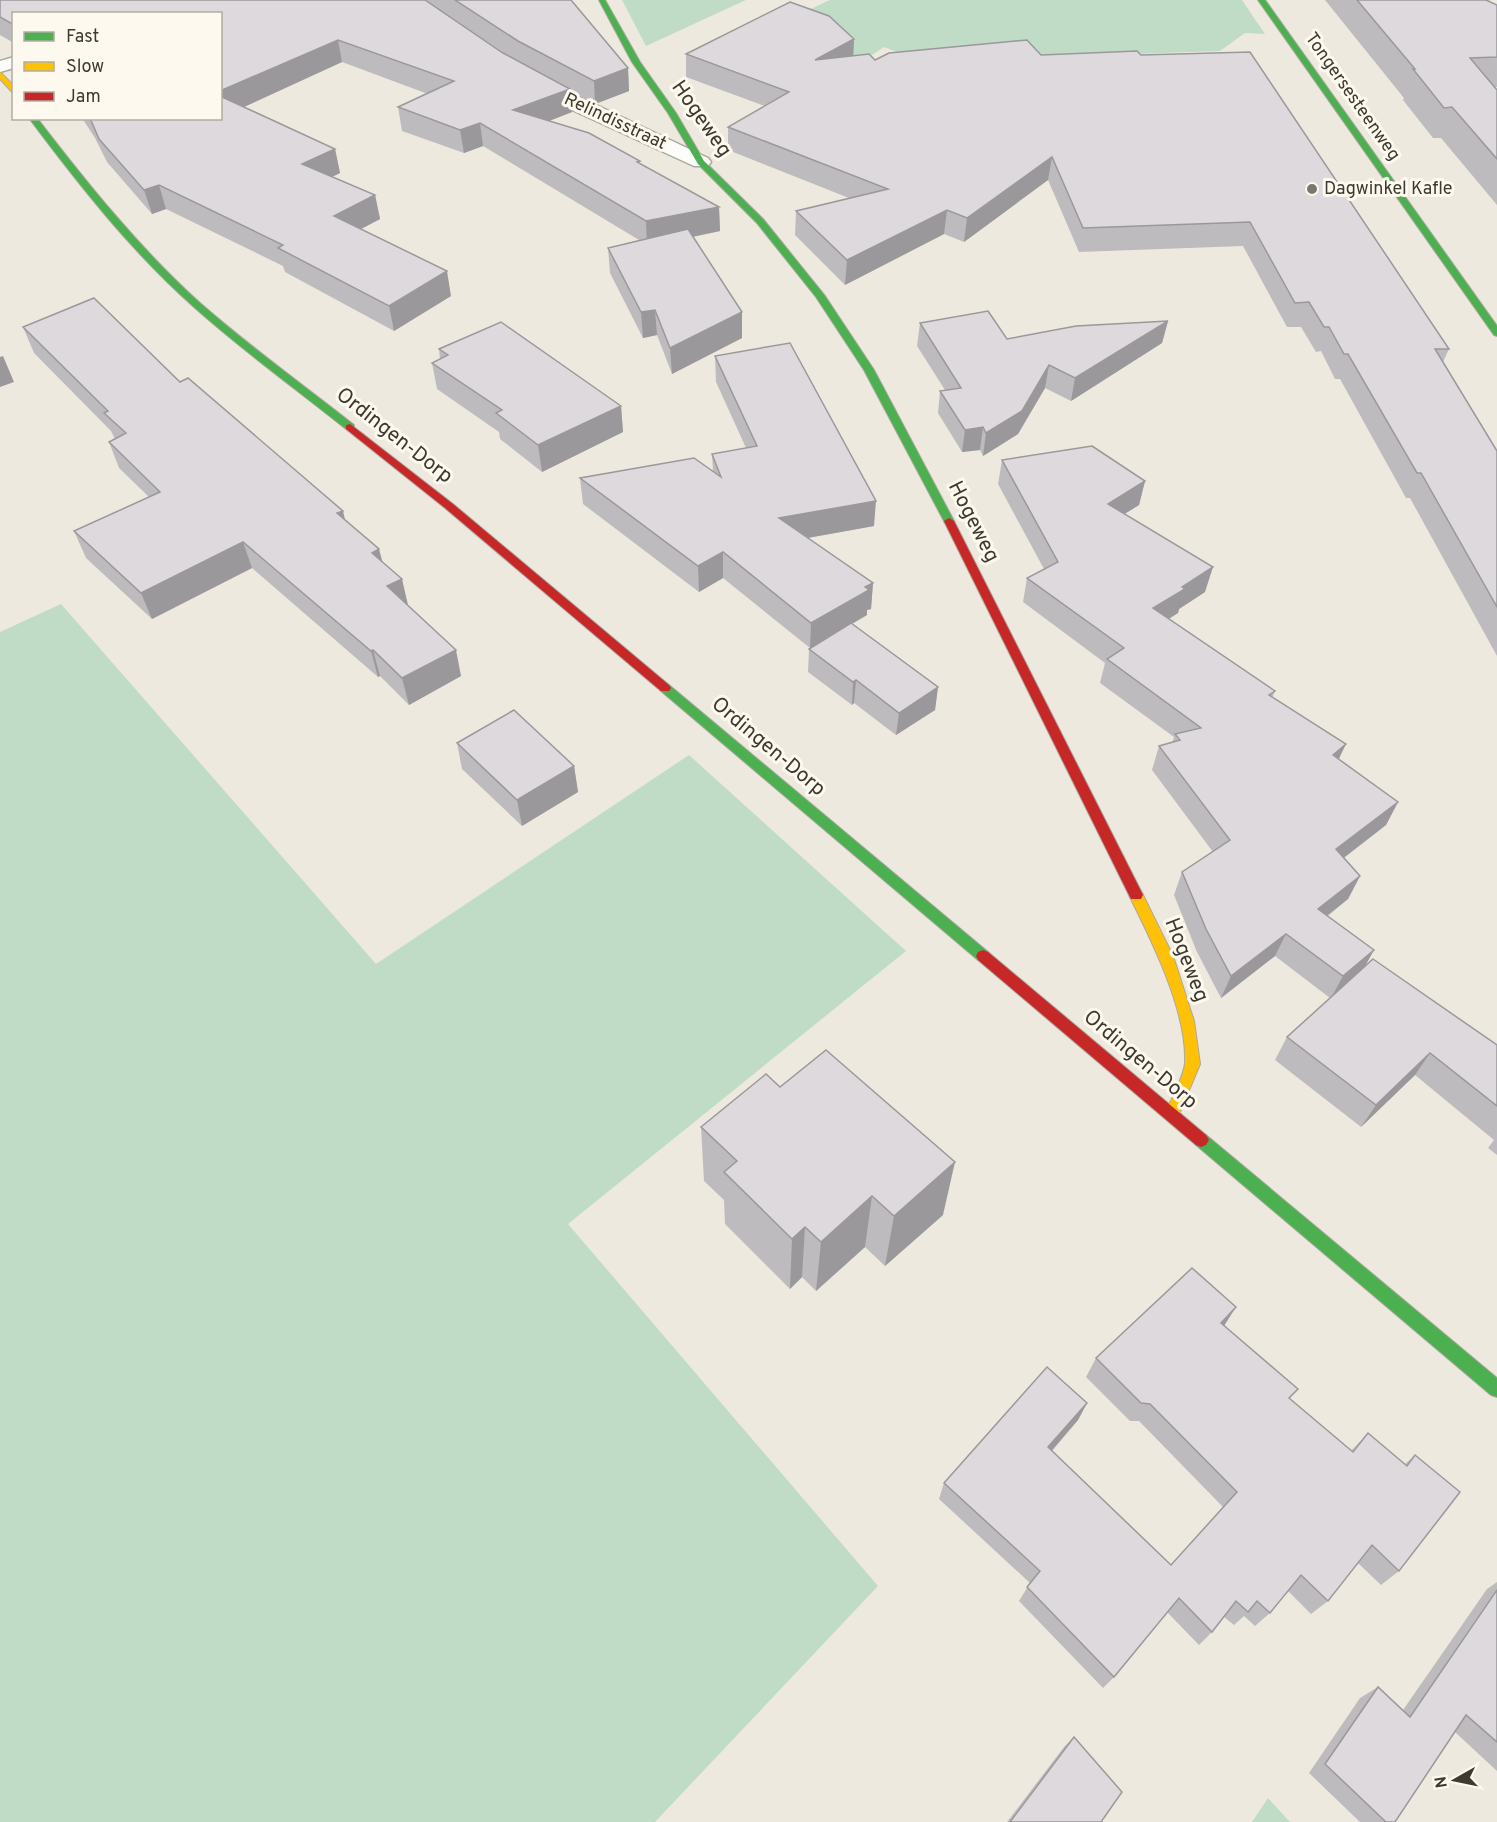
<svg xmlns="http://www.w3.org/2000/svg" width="1497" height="1822" viewBox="0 0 1497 1822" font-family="Overpass,sans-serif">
<rect width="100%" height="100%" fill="#eee9df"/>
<g fill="#c1dcc6">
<polygon points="622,0 746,0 646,46"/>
<polygon points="830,0 1242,0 1265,34 1245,33 1220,51 988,59 927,64 884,47 859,64 804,12"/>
<polygon points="61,604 376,964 689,755 906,951 568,1224 878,1586 655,1822 0,1822 0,632"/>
<polygon points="1268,1798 1290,1822 1252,1822"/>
</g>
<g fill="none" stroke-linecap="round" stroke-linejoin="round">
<g stroke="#aca9a1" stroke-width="3">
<g id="street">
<polygon points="14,57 14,68 0,72 0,61"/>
<polygon points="533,75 708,158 711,162 708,166 694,166 570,109 526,85 524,81 526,77"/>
</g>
</g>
<g stroke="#aca9a1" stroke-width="2">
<g id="fast">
<polygon points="599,0 605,0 640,62 676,113 704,161 763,219 825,296 874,370 954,521 953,523 945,523 944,521 864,370 816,297 757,223 698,164 668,113 632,62"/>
<polygon points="1258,0 1265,0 1497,326 1497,336 1494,335"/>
<path d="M29,118h8c50,65 102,130 163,185 49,43 102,81 154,122v4h-8c-50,-40 -104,-79 -152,-122 -62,-55 -115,-122 -165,-189z"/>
<polygon points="665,684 669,685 988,952 990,956 988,960 978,960 661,691 659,688"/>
<polygon points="1201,1133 1206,1135 1497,1378 1497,1397 1491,1395 1196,1145 1193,1140 1196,1135"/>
</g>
</g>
<g stroke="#aca9a1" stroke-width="2">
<g id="slow">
<polygon points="0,72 14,86 14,94 0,79"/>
<path d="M1136,890l5,1 32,65 21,65 6,43 -23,55 -5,2 -5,-2 -2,-5c5,-13 20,-39 20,-52 2,-51 -33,-121 -56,-167l2,-4z"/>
</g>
</g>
<g stroke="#aca9a1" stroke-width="2">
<g id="jam">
<polygon points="350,424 453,504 669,685 671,688 669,691 661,691 445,508 346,429 346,425"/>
<polygon points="949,518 954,521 1143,895 1141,899 1131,899 1129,895 944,521"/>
<polygon points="983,950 988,952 1206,1135 1209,1140 1206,1145 1201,1147 1196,1145 978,960 976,956 978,952"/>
</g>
</g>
<use href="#street" fill="#fcfcfa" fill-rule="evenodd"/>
<use href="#fast" fill="#4caf50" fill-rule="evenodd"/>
<use href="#slow" fill="#ffc107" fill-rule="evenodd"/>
<use href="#jam" fill="#c62828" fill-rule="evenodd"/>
</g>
<g fill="#bebbbe">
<polygon points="0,0 503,53 507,55 425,0 571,0 628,68 629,91 595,104 570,90 572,112 549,121 641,164 719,207 720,231 693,237 742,338 672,374 657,335 643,338 610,273 608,248 639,240 483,146 464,153 402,131 398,107 428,94 342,62 244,107 335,149 340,173 332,177 375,195 380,219 361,229 451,296 394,331 285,272 283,266 166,209 152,214 107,162 95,138 82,118 220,118 14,14 14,43 0,35"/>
<polygon points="1325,0 1490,0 1488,1 1497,5 1497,87 1495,87 1497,90 1497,205 1441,138 1433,138 1403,100 1404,98"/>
<polygon points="854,39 853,56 875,60 1041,55 1141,55 1449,349 1443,362 1497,451 1497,656 1410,498 1406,498 1340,379 1335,379 1321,351 1316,352 1301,327 1287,327 1243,246 1079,252 1048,180 964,242 944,234 845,285 795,235 796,211 849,198 728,150 728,127 765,106 686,77 686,54"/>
<polygon points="1168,321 1162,343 1071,401 1045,388 1018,434 983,456 980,450 962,452 938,413 940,391 945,390 917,346 920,323 1007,339"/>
<polygon points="23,327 180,382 345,520 383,562 407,605 461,676 409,705 380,676 378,677 252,568 152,619 86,558 74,531 149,497 119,468 109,442 115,439 111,431 34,353"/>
<polygon points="439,349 621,406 623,432 542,472 500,439 499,432 437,389 432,363 440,359"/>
<polygon points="715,356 874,526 808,538 873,583 871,609 867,610 867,615 852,624 938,687 935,710 896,735 854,703 852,705 808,672 809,649 810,648 723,578 699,592 583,504 580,478 713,471 712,454 746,448 716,382"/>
<polygon points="1002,460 1145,481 1139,505 1124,514 1205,592 1179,609 1178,613 1169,619 1275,691 1272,698 1339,759 1398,802 1386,825 1344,858 1360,876 1348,899 1328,916 1365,967 1497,1045 1497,1155 1488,1148 1494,1140 1415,1075 1361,1127 1275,1060 1287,1037 1330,998 1275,956 1221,998 1197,952 1174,895 1182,872 1213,852 1152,770 1159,746 1172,743 1174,737 1100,683 1105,663 1023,602 1027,578 1044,569 998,484"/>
<polygon points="457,743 574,766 578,792 522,826 462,769"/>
<polygon points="780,1087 943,1215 885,1266 865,1247 816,1291 802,1277 790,1289 725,1224 724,1200 704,1181 701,1127"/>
<polygon points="1224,1326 1290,1399 1351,1451 1368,1433 1405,1464 1415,1455 1399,1571 1381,1585 1358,1563 1328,1601 1311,1614 1288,1591 1270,1613 1255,1626 1244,1616 1234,1625 1224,1617 1212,1632 1199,1645 1167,1612 1114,1677 1103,1688 1019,1601 1030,1583 939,1499 944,1483 1087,1403 1078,1420 1052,1451 1171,1565 1223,1507 1139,1421 1130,1421 1086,1377 1096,1358"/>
<polygon points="1497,1582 1497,1771 1455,1732 1395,1822 1360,1822 1309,1773 1360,1698 1378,1687 1403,1710 1487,1589"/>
<polygon points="1074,1737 1101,1822 1007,1822 1064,1747"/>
</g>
<g fill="#9b989b">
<polygon points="854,39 853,62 815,60"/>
<polygon points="338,40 342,62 222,117 220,111 220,91"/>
<polygon points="628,68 629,91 595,104 594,81"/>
<polygon points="570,89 572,112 516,134 513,110"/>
<polygon points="480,123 483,146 464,153 460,130"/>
<polygon points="335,149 340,173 308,188 302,164"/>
<polygon points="1052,157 1048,180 964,242 967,218"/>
<polygon points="159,185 166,209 152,214 144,190"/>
<polygon points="375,195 380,219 340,240 334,216"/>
<polygon points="719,207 720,231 647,246 646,221"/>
<polygon points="947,210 944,234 845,285 847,260"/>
<polygon points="447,271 451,296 394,331 389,306"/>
<polygon points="655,310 657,335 643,338 641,312"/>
<polygon points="742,312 742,338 672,374 670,348"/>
<polygon points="1168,321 1162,343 1071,401 1075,378"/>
<polygon points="3,356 14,382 0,387 0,357"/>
<polygon points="1049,365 1045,388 1018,434 983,456 986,433"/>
<polygon points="621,406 623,432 542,472 538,445"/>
<polygon points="983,427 980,450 962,452 965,430"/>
<polygon points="1145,481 1139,505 1102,528 1108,504"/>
<polygon points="876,501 874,526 779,543 779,518"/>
<polygon points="343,511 349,537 337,513"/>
<polygon points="243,542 252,568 152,619 141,593"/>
<polygon points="379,549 386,575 372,553"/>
<polygon points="723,552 723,578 699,592 698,566"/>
<polygon points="1213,567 1205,592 1179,609 1178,613 1147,632 1153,608 1182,587"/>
<polygon points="402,579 408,605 387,586"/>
<polygon points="873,583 871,609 867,610 867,615 810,648 811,623"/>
<polygon points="373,650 380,676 378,677 371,651"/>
<polygon points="456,650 461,676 409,705 402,678"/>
<polygon points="856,680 854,703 852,705 853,682"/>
<polygon points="938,687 935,710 896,735 899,713"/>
<polygon points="1346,744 1335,767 1333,755"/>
<polygon points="574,766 578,792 522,826 517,800"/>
<polygon points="1398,802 1386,825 1325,872 1336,849"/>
<polygon points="1360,876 1348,899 1307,931 1318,909"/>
<polygon points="1286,934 1275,956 1221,998 1231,976"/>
<polygon points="1374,950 1362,972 1331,998 1343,976"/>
<polygon points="1430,1053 1415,1075 1361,1127 1376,1105"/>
<polygon points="955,1162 943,1215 885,1266 894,1216"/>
<polygon points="872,1196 865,1247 816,1291 821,1242"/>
<polygon points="805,1227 802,1277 790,1289 792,1239"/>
<polygon points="1236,1307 1224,1326 1221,1323"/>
<polygon points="1087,1403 1078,1420 1040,1464 1048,1447"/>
</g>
<g fill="#ddd9dd" stroke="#9b989b" stroke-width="1.5">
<polygon points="0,0 425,0 503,53 570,89 513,110 589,133 640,161 637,162 719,207 646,221 480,123 460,130 398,107 454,81 338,40 220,91 220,14 14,14 14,25 0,17"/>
<polygon points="455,0 571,0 628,68 594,81 518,41"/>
<polygon points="1357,0 1486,0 1497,5 1497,57 1470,58 1497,90 1497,159 1452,107 1444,108 1413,69 1415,69"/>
<polygon points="790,2 829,16 854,39 815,60 869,54 875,60 889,53 1027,40 1041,55 1137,51 1141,55 1250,52 1449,349 1435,349 1497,451 1497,607 1421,473 1417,473 1348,354 1344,354 1329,327 1324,327 1309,302 1295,303 1250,222 1083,228 1052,157 967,218 947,210 847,260 796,211 888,189 728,127 789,92 686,54"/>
<polygon points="220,96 335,149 302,164 375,195 334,216 447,271 389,306 278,248 283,245 159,185 144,190 99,139 90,118 220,118"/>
<polygon points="688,229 742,312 670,348 655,310 641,312 608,248"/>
<polygon points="94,298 180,382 188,378 343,511 337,513 379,549 372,553 402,579 387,586 456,650 402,678 373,650 371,651 243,542 141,593 74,531 160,492 109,442 126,433 104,413 108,411 23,327"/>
<polygon points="988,311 1007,339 1076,326 1168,321 1075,378 1049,365 1022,411 986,433 983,427 965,430 940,391 961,388 920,323"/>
<polygon points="501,322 621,406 538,445 496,413 502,410 432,363 448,355 439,349"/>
<polygon points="790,343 876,501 779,518 873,583 865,587 869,590 811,623 723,552 698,566 580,478 694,458 721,477 712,454 757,446 715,356"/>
<polygon points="1092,446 1145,481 1108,504 1213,567 1182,587 1185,589 1153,608 1275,691 1269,695 1346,744 1333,755 1398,802 1336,849 1360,876 1318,909 1374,950 1343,976 1286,934 1231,976 1206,929 1182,872 1230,840 1159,746 1180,740 1175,734 1201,728 1107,659 1124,648 1027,578 1058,562 1002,460"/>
<polygon points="851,623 938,687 899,713 856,680 853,682 809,649"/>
<polygon points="514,710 574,766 517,800 457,743"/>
<polygon points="1373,959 1497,1045 1497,1106 1430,1053 1376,1105 1287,1037"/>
<polygon points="826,1050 955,1162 894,1216 872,1196 821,1242 805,1227 792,1239 724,1172 737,1161 701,1127 766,1074 780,1087"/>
<polygon points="1192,1268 1236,1307 1221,1323 1298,1389 1289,1398 1353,1452 1368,1433 1407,1466 1415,1455 1460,1492 1399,1571 1372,1545 1328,1601 1301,1575 1270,1613 1257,1601 1248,1612 1236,1601 1212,1632 1179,1598 1114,1677 1027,1587 1040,1571 944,1483 1047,1367 1087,1403 1048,1447 1171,1565 1237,1492 1150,1404 1141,1403 1096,1358"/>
<polygon points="1497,1590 1497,1742 1466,1715 1395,1822 1386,1822 1325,1764 1378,1687 1410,1717"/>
<polygon points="1074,1737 1122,1792 1101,1822 1010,1822"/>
</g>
<circle fill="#7b776f" stroke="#fef9ee" stroke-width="2" cx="1312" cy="189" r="6"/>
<g text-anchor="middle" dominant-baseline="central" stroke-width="6" stroke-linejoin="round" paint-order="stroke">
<g font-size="18" fill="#3d3a32" stroke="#fef9ee">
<text transform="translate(1352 97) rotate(55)">Tongersesteenweg</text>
<text transform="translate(615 122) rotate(25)">Relindisstraat</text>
</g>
<g font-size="18" fill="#3d3a32" stroke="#fef9ee" text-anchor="start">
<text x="1324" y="189">Dagwinkel Kafle</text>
</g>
<g font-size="21" fill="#3d3a32" stroke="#fef9ee">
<text transform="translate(701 119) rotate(55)">Hogeweg</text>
<text transform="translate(394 436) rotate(38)">Ordingen-Dorp</text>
<text transform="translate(973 522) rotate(63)">Hogeweg</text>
<text transform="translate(768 747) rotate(40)">Ordingen-Dorp</text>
<text transform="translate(1186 960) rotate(69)">Hogeweg</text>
<text transform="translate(1140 1060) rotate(40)">Ordingen-Dorp</text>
</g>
</g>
<rect x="12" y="12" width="210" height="108" fill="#fef9ee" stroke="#b1ada3" stroke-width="1.5"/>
<rect x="24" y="32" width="30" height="9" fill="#4caf50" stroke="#b1ada3" stroke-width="1.5"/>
<text x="66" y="42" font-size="18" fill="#3d3a32">Fast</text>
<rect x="24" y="62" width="30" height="9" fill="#ffc107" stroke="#b1ada3" stroke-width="1.5"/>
<text x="66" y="72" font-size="18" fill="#3d3a32">Slow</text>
<rect x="24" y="92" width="30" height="9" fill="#c62828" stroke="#b1ada3" stroke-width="1.5"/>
<text x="66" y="102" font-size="18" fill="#3d3a32">Jam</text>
<g transform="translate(1455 1780) rotate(261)" stroke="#fef9ee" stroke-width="4.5" paint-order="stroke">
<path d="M0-4.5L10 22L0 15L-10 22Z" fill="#3d3a32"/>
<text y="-9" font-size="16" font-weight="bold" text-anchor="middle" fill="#3d3a32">N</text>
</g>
</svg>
